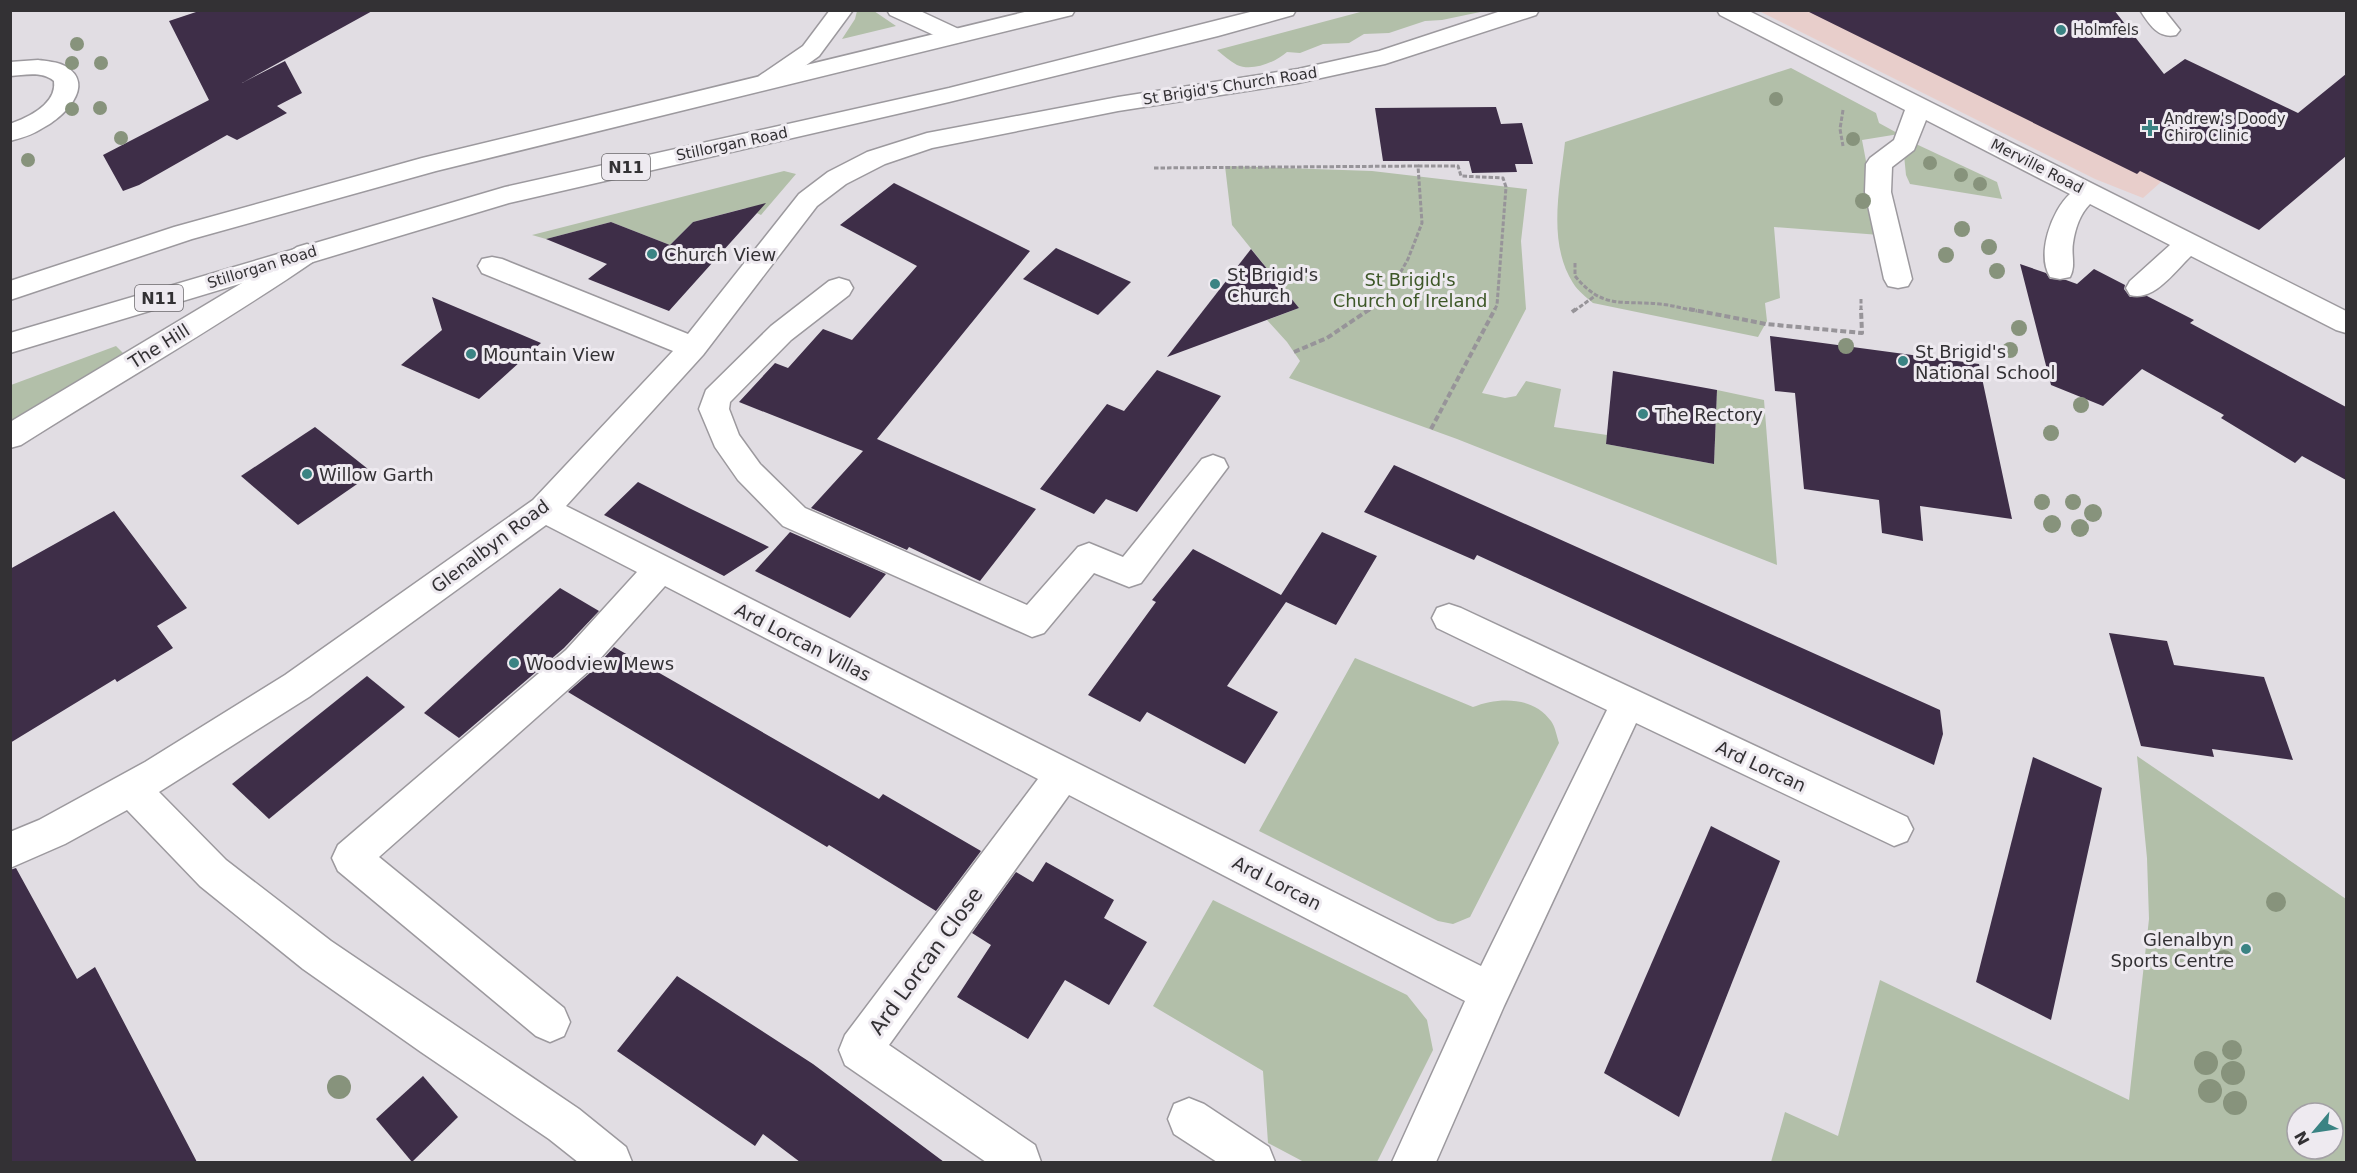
<svg xmlns="http://www.w3.org/2000/svg" width="2357" height="1173" viewBox="0 0 2357 1173" font-family="'DejaVu Sans',sans-serif">
<rect width="100%" height="100%" fill="#e1dde3"/>
<polygon fill="#e8cecb" points="1759,11 1939,11 2207,141 2143,198 2095,179"/>
<g fill="#b2bfa9" fill-rule="evenodd">
<polygon points="857,11 874,11 896,26 842,39 855,19"/>
<path d="M1364,11h121l-43,9 -17,1 -36,12 -25,1 -15,9 -26,1 -23,9 -13,-1c-11,10 -35,20 -50,13 -7,-4 -14,-10 -20,-15z"/>
<path d="M1791,68l85,45 3,10 20,11 -37,6 18,95 -106,-8 6,71 -15,5 2,18 -9,16 -165,-34c-7,-6 -15,-12 -20,-20 -26,-41 -13,-96 -8,-141z"/>
<polygon points="1916,144 1997,182 2002,199 1910,184 1906,175 1904,155"/>
<polygon points="1225,166 1372,171 1527,189 1521,241 1526,309 1482,393 1505,398 1516,396 1526,381 1561,389 1554,427 1607,435 1606,444 1714,464 1717,390 1764,400 1777,565 1457,439 1289,378 1300,361 1287,342 1267,320 1299,308 1232,225"/>
<polygon points="784,171 796,174 761,215 746,208 693,222 670,245 611,222 546,239 532,235"/>
<polygon points="116,346 123,353 11,424 11,385"/>
<path d="M1355,658l118,49c25,-10 60,-11 78,14 4,5 6,16 8,22l-89,174 -17,7 -15,-3 -179,-90z"/>
<path d="M2137,756l209,143v263h-575l14,-50 53,24 42,-156 249,120 20,-181 -2,-61zM2297,1113h36v36h-36z"/>
<polygon points="1213,900 1407,995 1427,1020 1433,1050 1377,1162 1304,1162 1268,1143 1263,1071 1153,1006"/>
</g>
<g fill="#3e2e48">
<polygon points="202,10 374,10 242,83 285,61 302,93 277,106 287,113 237,140 227,135 139,185 123,191 103,155 209,100 169,21"/>
<polygon points="1805,10 2114,10 2164,74 2185,59 2298,113 2346,74 2346,156 2259,230 2140,171 2137,174"/>
<polygon points="1496,107 1501,124 1522,123 1533,164 1515,164 1517,172 1472,173 1469,161 1383,161 1375,108"/>
<polygon points="894,183 1030,251 877,439 1036,509 980,581 909,547 907,550 811,508 863,451 739,402 775,363 788,368 823,329 852,340 917,266 840,225"/>
<polygon points="766,203 669,311 588,279 607,264 546,239 611,222 670,245 693,222"/>
<polygon points="1056,248 1131,282 1098,315 1023,279"/>
<polygon points="1251,249 1299,308 1167,357"/>
<polygon points="2020,264 2046,273 2050,279 2066,280 2077,284 2094,269 2125,285 2124,289 2130,297 2147,296 2194,320 2190,323 2346,407 2346,480 2302,456 2295,463 2221,418 2224,415 2142,369 2103,406 2051,385"/>
<polygon points="432,297 541,343 479,399 401,365 442,330"/>
<polygon points="1770,336 1979,364 2012,519 1920,506 1923,541 1882,533 1879,500 1804,489 1795,393 1775,391"/>
<polygon points="1157,370 1221,396 1137,512 1106,499 1094,514 1040,489 1107,404 1124,411"/>
<polygon points="1613,371 1717,390 1714,464 1606,444"/>
<polygon points="315,427 373,473 298,525 241,476"/>
<polygon points="1394,465 1940,710 1943,734 1934,765 1477,555 1474,560 1364,512"/>
<polygon points="638,482 689,508 769,547 724,576 604,515"/>
<polygon points="114,511 187,608 157,626 173,648 117,682 115,679 10,743 10,569"/>
<polygon points="790,532 886,574 850,618 755,571"/>
<polygon points="1322,532 1377,556 1336,625 1286,602 1227,686 1278,712 1245,764 1147,712 1140,722 1088,695 1156,602 1152,600 1193,549 1281,595"/>
<polygon points="560,588 599,611 564,648 459,738 424,713"/>
<polygon points="2109,633 2167,641 2174,665 2264,677 2293,760 2212,749 2214,757 2141,746"/>
<polygon points="614,647 879,799 883,794 981,851 936,911 829,845 827,847 568,692 591,672"/>
<polygon points="367,676 405,707 269,819 232,784"/>
<polygon points="2033,757 2102,788 2051,1020 1976,982"/>
<polygon points="1711,826 1780,861 1679,1117 1604,1073"/>
<polygon points="1046,862 1114,900 1104,918 1147,942 1109,1005 1065,980 1028,1039 957,997 991,945 972,933 1016,872 1033,882"/>
<polygon points="16,868 77,979 95,967 197,1162 10,1162 10,870"/>
<polygon points="677,976 813,1064 944,1162 800,1162 763,1134 755,1146 617,1051"/>
<polygon points="423,1076 458,1117 412,1162 376,1119"/>
</g>
<g fill="none" stroke-linecap="round" stroke-linejoin="round">
<g stroke="#9c999e" stroke-width="3">
<g id="minor">
<polygon points="830,10 853,10 819,56 777,86 768,88 759,86 756,81 759,76 803,46"/>
<polygon points="887,10 918,10 963,31 967,36 963,41 955,43 947,41 890,15"/>
<polygon points="1504,10 1539,10 1536,15 1385,64 1298,83 1118,111 932,148 885,164 846,184 817,206 703,355 566,506 1481,966 1607,710 1437,628 1432,618 1437,608 1449,604 1461,608 1907,817 1913,829 1907,841 1894,846 1636,723 1504,1006 1436,1162 1392,1162 1465,1001 1069,795 889,1045 1035,1145 1041,1162 986,1162 845,1065 839,1050 845,1035 1038,779 665,586 590,670 379,857 564,1008 570,1022 564,1036 550,1042 536,1036 338,871 332,858 338,845 566,650 637,572 546,525 309,697 159,792 226,860 331,941 579,1109 626,1147 632,1162 578,1162 549,1139 421,1052 303,969 200,886 127,810 65,844 10,868 10,832 39,820 145,762 285,675 533,500 673,351 482,273 478,266 482,259 492,257 502,259 688,334 799,194 828,172 867,152 927,133 1118,97 1298,69 1379,51"/>
<path d="M1717,10h30l599,301v22l-10,-3 -145,-74c-16,15 -37,46 -61,39l-4,-7 4,-7 40,-36 -80,-41c-10,10 -15,25 -17,39 -2,12 3,23 -3,34l-10,2 -10,-2c-14,-23 2,-67 20,-83l-144,-74 -12,30 -22,17 -1,25 21,87 -4,7 -10,2 -10,-2 -4,-7 -19,-87 1,-28 4,-6 24,-18 11,-30 -185,-95z"/>
<path d="M2140,10h24l16,20 -4,5c-18,4 -27,-11 -36,-25z"/>
<path d="M38,60c8,1 20,2 27,6 33,19 -3,53 -24,63 -9,6 -20,9 -31,12v-17c19,-7 47,-20 44,-43 -12,-10 -29,-6 -44,-5v-14z"/>
<path d="M307,244l10,3 4,6 -4,6c-96,66 -198,124 -296,186l-11,3v-26l232,-139 55,-36z"/>
<polygon points="839,278 849,281 853,288 849,295 791,340 730,402 729,409 739,435 760,464 805,508 1027,605 1078,547 1089,543 1123,557 1202,459 1213,455 1224,459 1228,467 1141,583 1129,587 1094,573 1044,633 1032,637 783,526 738,480 715,447 699,409 706,390 771,326 829,281"/>
<polygon points="1189,1098 1204,1104 1269,1147 1275,1162 1217,1162 1174,1134 1168,1119 1174,1104"/>
</g>
</g>
<g stroke="#9c999e" stroke-width="3">
<g id="highway">
<polygon points="1033,10 1075,10 1072,15 436,171 192,239 10,300 10,281 174,227 422,158"/>
<polygon points="1258,10 1296,10 1293,15 1218,36 949,102 509,203 10,353 10,333 505,187 949,88"/>
</g>
</g>
<g stroke="#979499" stroke-width="3" stroke-dasharray="4.5 2" stroke-linecap="butt">
<polyline points="1843,110 1840,129 1843,146"/>
<polyline points="1418,166 1458,166 1461,176 1503,178 1506,187 1497,305 1494,311"/>
<polyline points="1154,168 1418,166 1422,223 1408,259 1389,293 1368,311"/>
<path d="M1575,263v13c28,34 46,24 85,28 12,1 24,5 37,7"/>
<polyline points="1861,299 1861,311"/>
<polyline points="1574,311 1595,296"/>
</g>
<g stroke="#979499" stroke-width="4" stroke-dasharray="6 3" stroke-linecap="butt">
<polyline points="1689,309 1766,324 1862,333 1861,309"/>
<polyline points="1572,312 1576,309"/>
<polyline points="1294,352 1327,338 1370,309"/>
<polyline points="1431,429 1495,309"/>
</g>
<use href="#minor" fill="#fff" fill-rule="evenodd"/>
<use href="#highway" fill="#fff" fill-rule="evenodd"/>
</g>
<g fill="#87937c">
<circle cx="77" cy="44" r="7"/>
<circle cx="72" cy="63" r="7"/>
<circle cx="101" cy="63" r="7"/>
<circle cx="1776" cy="99" r="7"/>
<circle cx="100" cy="108" r="7"/>
<circle cx="72" cy="109" r="7"/>
<circle cx="121" cy="138" r="7"/>
<circle cx="1853" cy="139" r="7"/>
<circle cx="28" cy="160" r="7"/>
<circle cx="1930" cy="163" r="7"/>
<circle cx="1961" cy="175" r="7"/>
<circle cx="1980" cy="184" r="7"/>
<circle cx="1863" cy="201" r="8"/>
<circle cx="1962" cy="229" r="8"/>
<circle cx="1989" cy="247" r="8"/>
<circle cx="1946" cy="255" r="8"/>
<circle cx="1997" cy="271" r="8"/>
<circle cx="2019" cy="328" r="8"/>
<circle cx="1846" cy="346" r="8"/>
<circle cx="2010" cy="350" r="8"/>
<circle cx="2081" cy="405" r="8"/>
<circle cx="2051" cy="433" r="8"/>
<circle cx="2042" cy="502" r="8"/>
<circle cx="2073" cy="502" r="8"/>
<circle cx="2093" cy="513" r="9"/>
<circle cx="2052" cy="524" r="9"/>
<circle cx="2080" cy="528" r="9"/>
<circle cx="2276" cy="902" r="10"/>
<circle cx="2224" cy="960" r="10"/>
<circle cx="2232" cy="1050" r="10"/>
<circle cx="2206" cy="1063" r="12"/>
<circle cx="2233" cy="1073" r="12"/>
<circle cx="339" cy="1087" r="12"/>
<circle cx="2210" cy="1091" r="12"/>
<circle cx="2235" cy="1103" r="12"/>
</g>
<g fill="#3a8383" stroke="#eeeaf0" stroke-width="2">
<circle cx="2061" cy="30" r="6"/>
<path d="M2147 119h6v6h6v6h-6v6h-6v-6h-6v-6h6z"/>
<circle cx="652" cy="254" r="6"/>
<circle cx="1215" cy="284" r="6"/>
<circle cx="471" cy="354" r="6"/>
<circle cx="1903" cy="361" r="6"/>
<circle cx="1643" cy="414" r="6"/>
<circle cx="307" cy="474" r="6"/>
<circle cx="514" cy="663" r="6"/>
<circle cx="2246" cy="949" r="6"/>
</g>
<g text-anchor="middle" dominant-baseline="central" stroke-width="6" stroke-linejoin="round" paint-order="stroke">
<g font-size="15" fill="#333134" stroke="#eeeaf0" text-anchor="start">
<text x="2073" y="30">Holmfels</text>
<text x="2164" y="119">Andrew's Doody<tspan x="2164" dy="17">Chiro Clinic</tspan></text>
</g>
<g font-size="15" fill="#333134" stroke="#eeeaf0">
<text transform="translate(1230 86) rotate(-9)">St Brigid's Church Road</text>
<text transform="translate(732 144) rotate(-12)">Stillorgan Road</text>
<text transform="translate(2037 166) rotate(27)">Merville Road</text>
<text transform="translate(262 267) rotate(-17)">Stillorgan Road</text>
</g>
<g fill="#eeeaf0" stroke="#6b686c" stroke-width="1.5">
<rect x="602" y="154" width="48" height="26" rx="4.5"/>
<rect x="135" y="285" width="48" height="26" rx="4.5"/>
</g>
<g font-size="16" font-weight="bold" fill="#333134">
<text x="626" y="167">N11</text>
<text x="159" y="298">N11</text>
</g>
<g font-size="18" fill="#333134" stroke="#eeeaf0" text-anchor="start">
<text x="664" y="254">Church View</text>
<text x="1227" y="274">St Brigid's<tspan x="1227" dy="21">Church</tspan></text>
<text x="1915" y="351">St Brigid's<tspan x="1915" dy="21">National School</tspan></text>
<text x="483" y="354">Mountain View</text>
<text x="1655" y="414">The Rectory</text>
<text x="319" y="474">Willow Garth</text>
<text x="526" y="663">Woodview Mews</text>
<text x="2234" y="939" text-anchor="end">Glenalbyn<tspan x="2234" dy="21">Sports Centre</tspan></text>
</g>
<g font-size="18" fill="#3d5727" stroke="#eeeaf0">
<text x="1410" y="279">St Brigid's<tspan x="1410" dy="21">Church of Ireland</tspan></text>
</g>
<g font-size="18" fill="#333134" stroke="#eeeaf0">
<text transform="translate(159 346) rotate(-32)">The Hill</text>
<text transform="translate(490 546) rotate(-37)">Glenalbyn Road</text>
<text transform="translate(803 642) rotate(27)">Ard Lorcan Villas</text>
<text transform="translate(1761 766) rotate(25)">Ard Lorcan</text>
<text transform="translate(1277 883) rotate(27)">Ard Lorcan</text>
</g>
<g font-size="21" fill="#333134" stroke="#eeeaf0">
<text transform="translate(926 961) rotate(-54)">Ard Lorcan Close</text>
</g>
</g>
<rect width="2357" height="1173" fill="none" stroke="#333134" stroke-width="24"/>
<g transform="translate(2315 1131) rotate(241)"><circle r="28" fill="#eeeaf0" stroke="#a3a0a5" stroke-width="1.5"/>
<path d="M0-4.5L10 22L0 15L-10 22Z" fill="#3a8383"/>
<text y="-9" font-size="16" font-weight="bold" text-anchor="middle" fill="#333134">N</text>
</g>
</svg>
